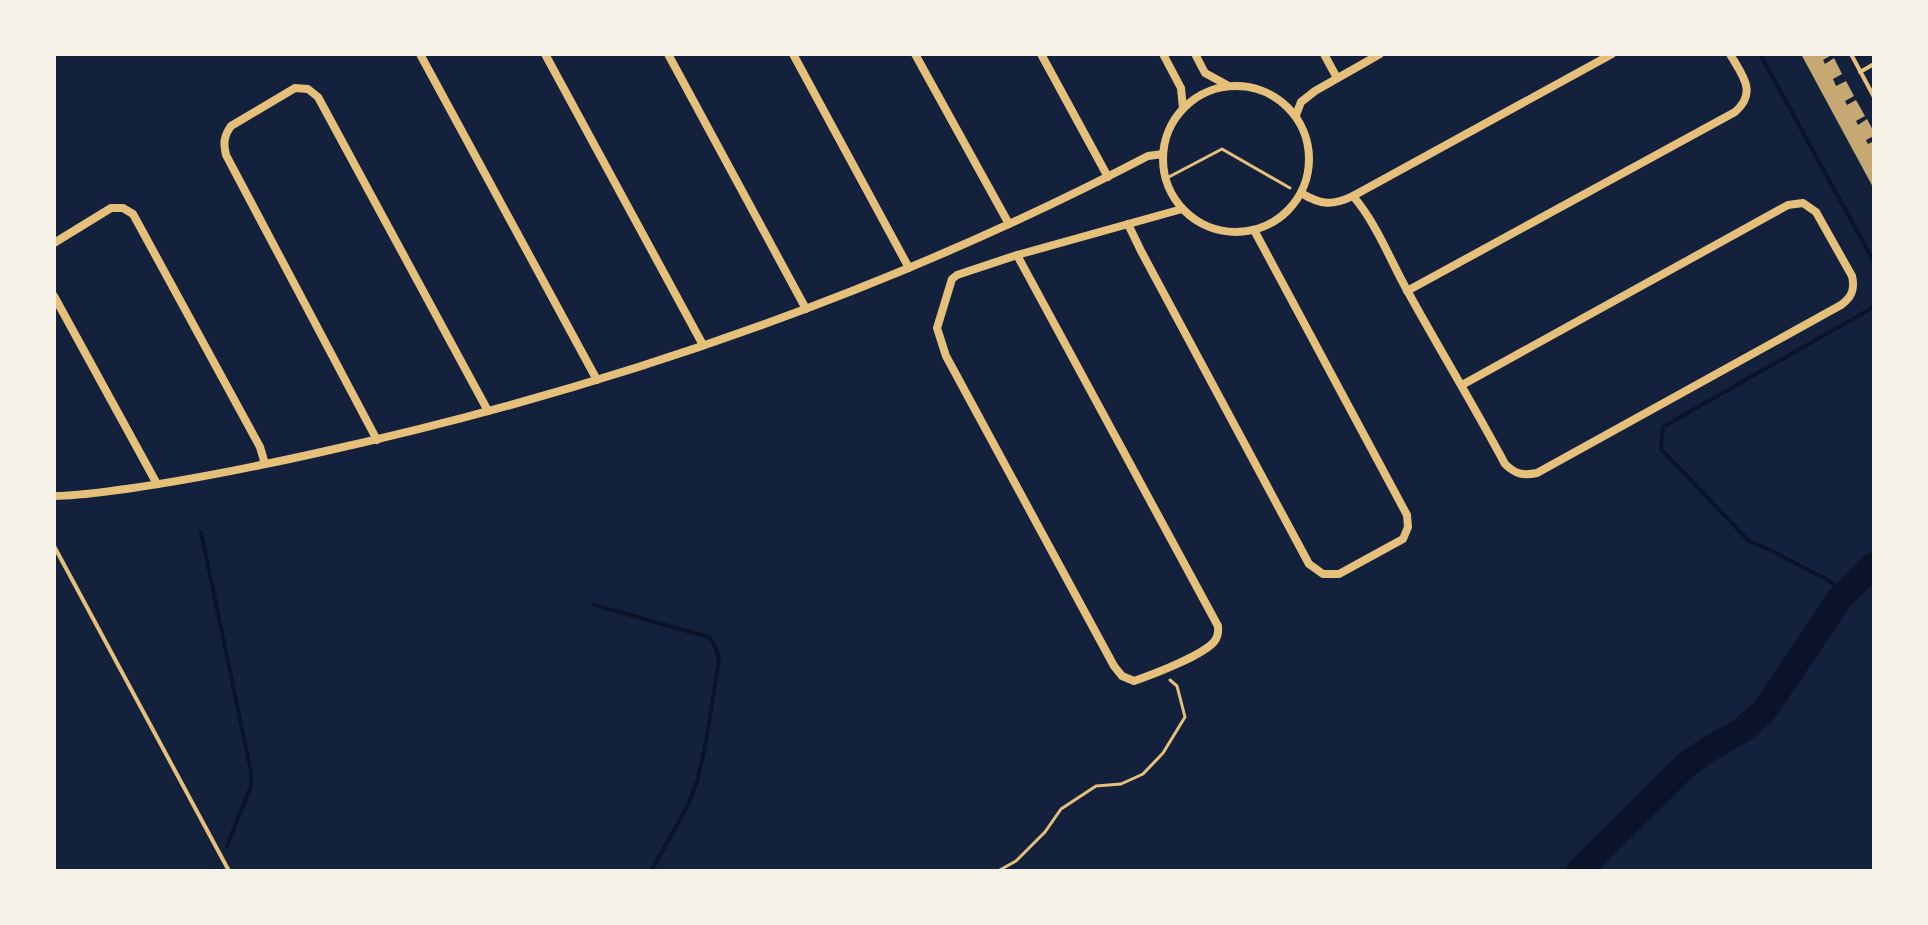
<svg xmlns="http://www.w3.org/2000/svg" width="1928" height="925" viewBox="0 0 1928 925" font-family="'Open Sans',sans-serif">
<rect width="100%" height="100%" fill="#14213d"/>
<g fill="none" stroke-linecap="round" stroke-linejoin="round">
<g stroke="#0b132b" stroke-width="4">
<polyline points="1760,54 1874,262"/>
<polyline points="201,532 251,772 251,786 227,846"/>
<polyline points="1840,598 1840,589 1826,579 1770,550 1749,541 1661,449 1663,427 1872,308 1874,306"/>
<polyline points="594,605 709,637 715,646 719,660 705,747 697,782 687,807 651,871"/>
<polyline points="210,871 210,870"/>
</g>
<polyline stroke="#0b132b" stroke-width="26" points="1579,871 1685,766 1707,750 1741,731 1764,711 1840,598 1874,565"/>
</g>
<polygon fill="#c6a872" points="1801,54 1833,54 1823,60 1825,64 1834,58 1842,74 1833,79 1836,86 1846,81 1854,96 1845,101 1847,105 1856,100 1865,116 1856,121 1858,125 1867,119 1874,132 1874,136 1866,140 1868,144 1874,141 1874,189"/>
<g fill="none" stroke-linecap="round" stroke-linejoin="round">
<g stroke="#e5c07b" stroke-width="3">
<polyline points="1165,179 1222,149 1290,188"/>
<polyline points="998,871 1016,861 1045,832 1061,809 1096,786 1121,784 1143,774 1163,753 1185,717 1177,686 1170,680"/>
</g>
<g stroke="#e5c07b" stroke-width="4">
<polyline points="1851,54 1874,97"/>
<polyline points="1860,72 1874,64"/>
<polyline points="54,546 229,871"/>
</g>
<g stroke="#e5c07b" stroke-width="8">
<polyline points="420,54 597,380"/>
<polyline points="545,54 703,345"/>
<polyline points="668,54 806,309"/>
<polyline points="793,54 909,268"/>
<polyline points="915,54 1009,224"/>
<polyline points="1041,54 1108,177"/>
<polyline points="1163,54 1181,88 1183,108"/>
<polyline points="1195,54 1205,73 1227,85"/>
<polyline points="1324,54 1337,78"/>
<circle cx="1236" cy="159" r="73"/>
<polyline points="1296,115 1301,102 1315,91 1380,54"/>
<path d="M1301,193c20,12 31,13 52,3l259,-142"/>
<path d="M1353,196c24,28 37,64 55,96 32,58 66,114 97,172 10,10 18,12 32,9l304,-168c11,-8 14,-16 11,-29l-36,-64 -13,-9 -15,2 -326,180"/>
<polyline points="1128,224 1141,251 1309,564 1323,574 1339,574 1403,539 1408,527 1407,515 1254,230"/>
<polyline points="54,243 111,208 123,208 133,214 260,447 265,464"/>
<path d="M1017,255l201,371c0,6 1,7 -2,13 -8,15 -65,36 -82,42l-12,-5 -8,-10 -168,-310 -9,-28 15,-49 5,-4 60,-20 165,-46"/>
<path d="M1407,291l328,-179c23,-20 7,-37 -5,-58"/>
<polyline points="54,296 157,484"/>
<path d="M377,440l-151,-285c-3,-12 -2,-19 5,-29l64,-38 13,1 10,8 170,314"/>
<path d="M54,496c24,0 48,-4 72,-7 64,-9 128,-22 191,-36 287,-63 570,-161 831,-297l15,-2"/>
</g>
</g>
<rect width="1928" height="925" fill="none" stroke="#f6f1e7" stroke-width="112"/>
</svg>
